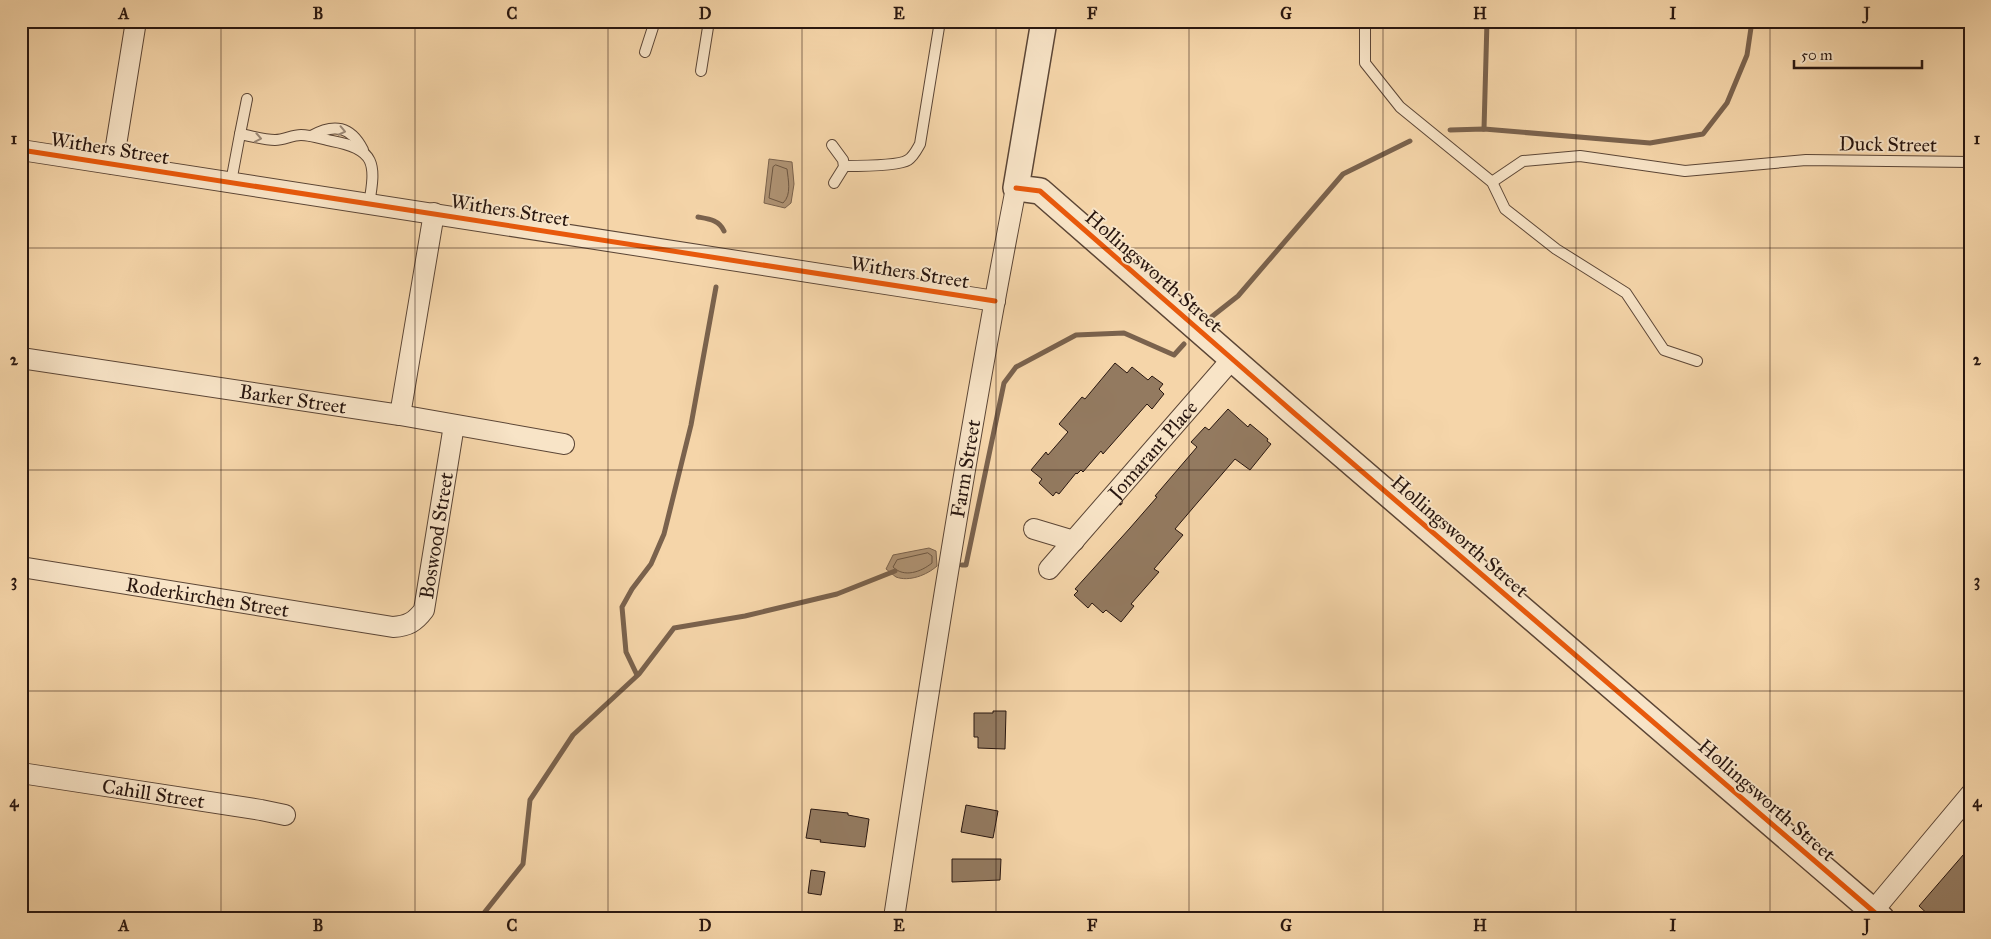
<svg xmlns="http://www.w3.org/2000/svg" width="1991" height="939" viewBox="0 0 1991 939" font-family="'IM FELL Great Primer',serif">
<rect width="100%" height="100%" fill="#f5d5a9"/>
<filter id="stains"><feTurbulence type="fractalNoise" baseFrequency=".004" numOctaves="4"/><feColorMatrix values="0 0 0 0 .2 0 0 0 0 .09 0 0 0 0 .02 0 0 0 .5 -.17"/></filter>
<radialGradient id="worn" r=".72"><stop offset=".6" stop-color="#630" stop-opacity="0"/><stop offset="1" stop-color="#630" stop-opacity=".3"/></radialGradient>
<g fill="#b09475" stroke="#7a624d">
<polygon points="769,159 792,162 794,184 791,203 785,208 764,203"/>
<path d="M929,548l7,3 1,15c-10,9 -28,16 -41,11 -3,-2 -7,-6 -10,-8l7,-14z"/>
</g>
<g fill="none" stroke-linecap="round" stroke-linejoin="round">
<g stroke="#6c5642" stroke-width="1">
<path d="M776,165l11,4c1,10 5,26 -4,34l-14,-5 4,-31z"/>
<path d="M928,553l4,3v7c-11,9 -28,15 -39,4l4,-7z"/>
</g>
<g stroke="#7a624d" stroke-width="5">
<polyline points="1484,129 1487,21"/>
<polyline points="1450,130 1484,129 1650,143 1703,134 1727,103 1747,55 1752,21"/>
<path d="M698,217c11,2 21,3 26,14"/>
<polyline points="1205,322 1238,296 1343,174 1410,141"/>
<polyline points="962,565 966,565 1004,383 1016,367 1076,335 1124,333 1174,355 1184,344"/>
<polyline points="637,675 626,652 622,607 632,589 651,564 664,534 691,425 716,287"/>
<polyline points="480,918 523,864 530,800 573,735 639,674 674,628 745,616 837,594 895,571"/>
</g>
</g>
<g fill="#937a60" stroke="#291710">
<polygon points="1115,363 1127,373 1132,367 1148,380 1152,376 1163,384 1159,389 1164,394 1152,409 1147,404 1103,454 1101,451 1083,472 1081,470 1077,474 1076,473 1059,494 1056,492 1053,496 1039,483 1042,479 1031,470 1046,452 1048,455 1068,432 1059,424 1082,397 1085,399"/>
<polygon points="1228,409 1248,427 1250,424 1268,439 1267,441 1271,444 1250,470 1235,459 1198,502 1175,529 1183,535 1154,569 1159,572 1131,604 1134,606 1121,622 1106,610 1103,613 1092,603 1088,608 1074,595 1078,591 1075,589 1130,528 1157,497 1155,496 1197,447 1191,442 1205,427 1209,430"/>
<polygon points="993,711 1006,711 1005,749 978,748 978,737 974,737 974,713 993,713"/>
<polygon points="966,805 998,811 993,838 961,832"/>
<polygon points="811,809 848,813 848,815 869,819 865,847 820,842 821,840 806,838"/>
<polygon points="1970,847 1970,918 1932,918 1919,906"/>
<polygon points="952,859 1001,859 1000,880 952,882"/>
<polygon points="811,870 825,872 821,895 808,893"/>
</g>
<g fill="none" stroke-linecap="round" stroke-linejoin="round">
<g stroke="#5c4636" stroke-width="12">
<g id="service">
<polyline points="1365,21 1365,63 1400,107 1492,182 1505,209 1556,249 1626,293 1664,350 1697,361"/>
<polyline points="645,52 655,21"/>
<polyline points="701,71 709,21"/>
<polyline points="240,134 247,99"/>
<path d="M311,136c23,-13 40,-10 52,14"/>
<polyline points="832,145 843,160 844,167 834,183"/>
<path d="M844,166c12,0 55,0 64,-6 6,-4 9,-11 12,-16l20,-123"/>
<path d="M231,182l9,-48c12,2 24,6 35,6 9,0 17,-5 26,-5 10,0 21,4 31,6 44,8 44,23 37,63"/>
<polyline points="1492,182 1523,161 1580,156 1685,171 1806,160 1970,162"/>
</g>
</g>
<g stroke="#5c4636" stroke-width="22">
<g id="minor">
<polyline points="21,150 995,301"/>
<polyline points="113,164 136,21"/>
<path id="s1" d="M21,358l379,57 164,29"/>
<polyline points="400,415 434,213"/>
<polyline points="1034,529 1074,541"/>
<path id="s2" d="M21,567l372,60c15,-1 22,-5 31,-17l30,-185"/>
<path id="s3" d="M1049,569l183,-210"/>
<path id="s4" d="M21,773l240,37 24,5"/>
<polyline points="1873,911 1970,795"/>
<path id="s5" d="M894,918c37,-244 75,-488 122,-730"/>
</g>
</g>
<g stroke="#5c4636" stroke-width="28">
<polyline id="tertiary" points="1044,21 1016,188 1040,191 1294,413 1881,918"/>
</g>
<use href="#service" stroke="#f8e4c7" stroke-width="10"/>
<use href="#minor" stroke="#f8e4c7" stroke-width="20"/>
<use href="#tertiary" stroke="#f8e4c7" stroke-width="25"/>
<g stroke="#f8e4c7" stroke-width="8">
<g id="cycleway">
<polyline points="21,150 995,301"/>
<polyline points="1016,188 1040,191 1294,413 1881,918"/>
</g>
</g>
<use href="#cycleway" stroke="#e8590c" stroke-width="5"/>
</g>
<defs><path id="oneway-chevron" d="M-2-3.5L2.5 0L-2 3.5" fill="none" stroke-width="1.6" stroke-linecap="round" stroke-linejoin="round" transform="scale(1.25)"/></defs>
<g stroke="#9b8875">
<use href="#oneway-chevron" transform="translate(342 131) rotate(12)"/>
<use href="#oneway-chevron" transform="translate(258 138) rotate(11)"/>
</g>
<path fill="none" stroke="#291710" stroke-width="1" stroke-opacity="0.55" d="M221,21v897M415,21v897M608,21v897M802,21v897M996,21v897M1189,21v897M1383,21v897M1576,21v897M1770,21v897M21,248h1949M21,470h1949M21,691h1949"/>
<g text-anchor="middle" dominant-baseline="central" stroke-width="4" stroke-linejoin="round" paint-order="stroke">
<g font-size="20" fill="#291710" stroke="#f8e4c7">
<text transform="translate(1888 144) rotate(1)">Duck Street</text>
<text transform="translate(110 148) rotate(9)">Withers Street</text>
<text transform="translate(510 210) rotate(9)">Withers Street</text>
<text transform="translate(1154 271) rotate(41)">Hollingsworth Street</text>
<text transform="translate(910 272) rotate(9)">Withers Street</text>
<text stroke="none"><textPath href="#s1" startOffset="275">Barker Street</textPath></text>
<text stroke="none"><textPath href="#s3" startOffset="158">Jomarant Place</textPath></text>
<text stroke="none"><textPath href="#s5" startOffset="455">Farm Street</textPath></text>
<text stroke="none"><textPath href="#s2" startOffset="489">Boswood Street</textPath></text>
<text transform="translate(1460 536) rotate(41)">Hollingsworth Street</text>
<text stroke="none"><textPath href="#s2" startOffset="189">Roderkirchen Street</textPath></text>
<text stroke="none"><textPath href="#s4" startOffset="134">Cahill Street</textPath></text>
<text transform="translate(1767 800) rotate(41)">Hollingsworth Street</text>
</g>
</g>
<rect width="1991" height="939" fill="none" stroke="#f5d5a9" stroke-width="55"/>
<path d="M1794 60v8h128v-8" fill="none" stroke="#291710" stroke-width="2.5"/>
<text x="1801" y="60" font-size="15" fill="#291710" stroke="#f8e4c7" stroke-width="4" paint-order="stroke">50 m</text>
<rect x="28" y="28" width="1936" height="884" fill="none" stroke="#291710" stroke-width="2"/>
<g font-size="16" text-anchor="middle" font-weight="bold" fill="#291710">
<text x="124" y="19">A</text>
<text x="318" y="19">B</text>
<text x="512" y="19">C</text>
<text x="705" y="19">D</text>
<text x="899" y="19">E</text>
<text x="1092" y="19">F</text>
<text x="1286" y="19">G</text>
<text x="1480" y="19">H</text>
<text x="1673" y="19">I</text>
<text x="1867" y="19">J</text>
<text x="14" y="144">1</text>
<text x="1977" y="144">1</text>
<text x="14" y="365">2</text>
<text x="1977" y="365">2</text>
<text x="14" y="586">3</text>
<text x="1977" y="586">3</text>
<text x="14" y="807">4</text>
<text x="1977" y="807">4</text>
<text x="124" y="931">A</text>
<text x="318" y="931">B</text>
<text x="512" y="931">C</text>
<text x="705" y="931">D</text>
<text x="899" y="931">E</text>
<text x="1092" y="931">F</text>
<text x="1286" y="931">G</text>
<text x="1480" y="931">H</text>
<text x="1673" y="931">I</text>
<text x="1867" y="931">J</text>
</g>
<rect width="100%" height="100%" filter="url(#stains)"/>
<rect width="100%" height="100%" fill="url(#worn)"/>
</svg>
